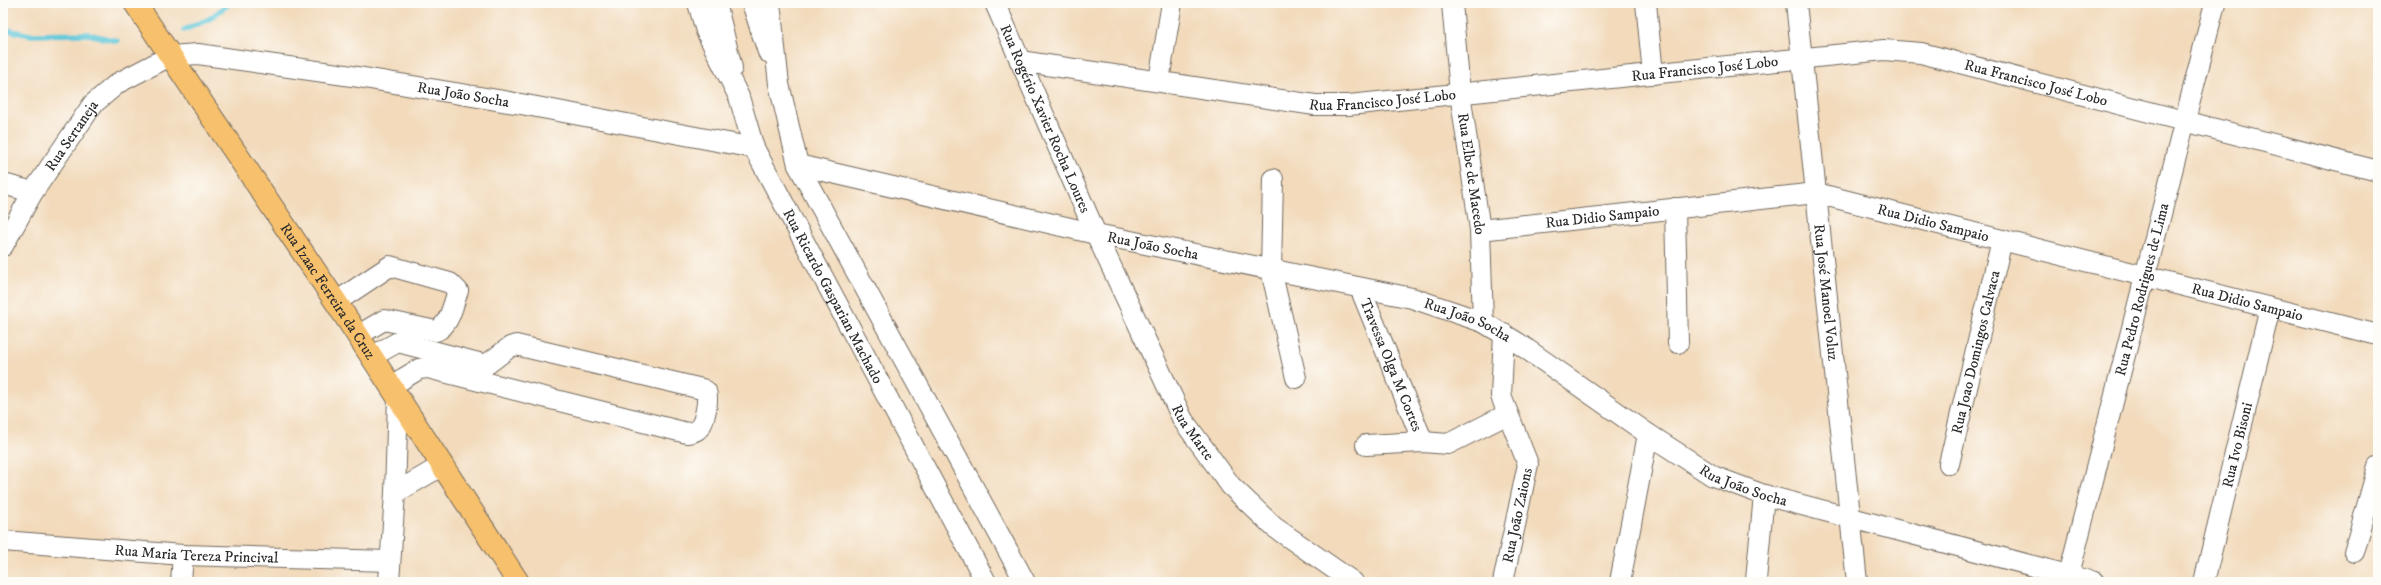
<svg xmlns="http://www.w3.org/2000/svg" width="2381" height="585" viewBox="0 0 2381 585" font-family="'IM FELL DW Pica',serif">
<rect width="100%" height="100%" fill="#fdfcf7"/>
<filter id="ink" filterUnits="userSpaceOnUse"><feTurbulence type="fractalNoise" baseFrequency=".025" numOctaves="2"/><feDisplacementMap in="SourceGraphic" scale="8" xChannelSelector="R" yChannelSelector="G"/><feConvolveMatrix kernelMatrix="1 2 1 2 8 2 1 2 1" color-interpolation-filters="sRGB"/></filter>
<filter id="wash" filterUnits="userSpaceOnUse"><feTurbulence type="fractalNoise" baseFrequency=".012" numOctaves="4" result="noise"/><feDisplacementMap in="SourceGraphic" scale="16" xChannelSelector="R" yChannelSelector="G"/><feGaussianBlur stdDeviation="0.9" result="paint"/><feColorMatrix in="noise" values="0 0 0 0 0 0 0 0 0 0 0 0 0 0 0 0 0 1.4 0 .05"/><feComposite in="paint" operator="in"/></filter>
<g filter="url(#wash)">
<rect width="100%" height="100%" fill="#f2dabb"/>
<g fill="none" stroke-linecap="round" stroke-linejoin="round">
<g stroke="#5fc8da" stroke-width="5.5">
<polyline points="3,29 30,35 88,34 117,41"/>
<polyline points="184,30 209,19 230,3"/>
</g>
</g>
</g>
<g filter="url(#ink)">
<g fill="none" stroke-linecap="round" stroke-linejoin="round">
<g stroke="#71685d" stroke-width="22">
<g id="minor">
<path id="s1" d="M698,3l8,28 33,66 15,51 232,434"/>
<polyline points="716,3 732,68"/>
<polyline points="752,3 768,52"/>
<polyline points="770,3 779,84 798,165 1025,582"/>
<path id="s2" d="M995,3l101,231 87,186 48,66 43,41 79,55"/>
<path id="s3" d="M1452,3l8,90 20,137 3,92"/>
<polyline points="1646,3 1653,74"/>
<path id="s4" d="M1796,3l61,579"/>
<path id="s5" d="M1020,61l295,44h34l535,-55 37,3 457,118"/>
<polyline points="1159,80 1172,3"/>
<path id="s6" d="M798,165l298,69 316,64 71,24 35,21 130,91 65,42 51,19 330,87"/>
<polyline points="1273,179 1271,270 1296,378"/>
<polyline points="3,184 33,192"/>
<polyline points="1675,208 1678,343"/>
<path id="s7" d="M1480,230l336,-37 562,142"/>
<path id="s8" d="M3,246l30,-54 60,-88 25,-21 52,-27 28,-2 154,22 169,28 233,44"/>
<path id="s9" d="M1360,288l63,154"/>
<path d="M336,302l54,-36 60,17 8,8c-5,13 -8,34 -22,40l-52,-11 -27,16"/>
<path d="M371,357l27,-15 88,23 24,-18 6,-2 186,44 4,2c3,8 -1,31 -7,37 -3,4 -7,4 -12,5l-259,-65 -9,1 -28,17"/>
<polyline points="1366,445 1423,442 1448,444 1508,414"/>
<path id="s10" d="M1949,464l53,-224"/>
<polyline points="395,493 443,465"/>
<path id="s11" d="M3,541l180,14 207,6"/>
<polyline points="2354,552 2378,467"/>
<polyline points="1756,580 1764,495"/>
<polyline points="181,582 183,555"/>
<polyline points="389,582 395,493 398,397"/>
<path id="s12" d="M1503,582l25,-118 -27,-68 3,-62"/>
<polyline points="1620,582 1648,434"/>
<path id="s13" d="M2067,582l148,-579"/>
<path id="s14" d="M2204,582l66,-274"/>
</g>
</g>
<g stroke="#71685d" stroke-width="24">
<g id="major">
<path id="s15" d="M135,3l201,299 182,280"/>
</g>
</g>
<use href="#minor" stroke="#fff" stroke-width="20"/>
<use href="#major" stroke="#f7c06c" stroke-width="22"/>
</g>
</g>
<g text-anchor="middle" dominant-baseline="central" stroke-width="3.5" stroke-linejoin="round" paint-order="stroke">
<g font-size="15" fill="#2b2b2b" stroke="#fdfcf7">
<text stroke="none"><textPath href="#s5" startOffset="690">Rua Francisco José Lobo</textPath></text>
<text stroke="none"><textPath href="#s5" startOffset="1026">Rua Francisco José Lobo</textPath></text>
<text stroke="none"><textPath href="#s8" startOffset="556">Rua João Socha</textPath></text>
<text stroke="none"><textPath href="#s5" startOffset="366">Rua Francisco José Lobo</textPath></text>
<text stroke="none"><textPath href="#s2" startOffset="126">Rua Rogério Xavier Rocha Loures</textPath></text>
<text stroke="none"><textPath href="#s8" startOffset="130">Rua Sertaneja</textPath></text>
<text stroke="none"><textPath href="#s3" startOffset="172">Rua Elbe de Macedo</textPath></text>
<text stroke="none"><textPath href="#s7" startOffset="123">Rua Didio Sampaio</textPath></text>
<text stroke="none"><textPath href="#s7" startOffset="459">Rua Didio Sampaio</textPath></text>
<text stroke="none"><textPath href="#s6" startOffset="364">Rua João Socha</textPath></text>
<text stroke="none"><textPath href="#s13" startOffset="302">Rua Pedro Rodrigues de Lima</textPath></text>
<text stroke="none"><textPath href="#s15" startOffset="347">Rua Izaac Ferreira da Cruz</textPath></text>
<text stroke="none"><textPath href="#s4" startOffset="291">Rua José Manoel Voluz</textPath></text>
<text stroke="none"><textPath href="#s1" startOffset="324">Rua Ricardo Gasparian Machado</textPath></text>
<text stroke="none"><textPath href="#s7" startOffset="783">Rua Didio Sampaio</textPath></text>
<text stroke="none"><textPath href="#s6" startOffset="688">Rua João Socha</textPath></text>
<text stroke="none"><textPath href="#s10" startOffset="115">Rua Joao Domingos Calvaca</textPath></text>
<text stroke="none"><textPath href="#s9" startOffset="83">Travessa Olga M Cortes</textPath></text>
<text stroke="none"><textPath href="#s2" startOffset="473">Rua Marte</textPath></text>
<text stroke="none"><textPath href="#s14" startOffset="141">Rua Ivo Bisoni</textPath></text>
<text stroke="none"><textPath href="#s6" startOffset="1012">Rua João Socha</textPath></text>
<text stroke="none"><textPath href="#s12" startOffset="68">Rua João Zaions</textPath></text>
<text stroke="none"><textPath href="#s11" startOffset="194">Rua Maria Tereza Princival</textPath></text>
</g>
</g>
<rect width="2381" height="585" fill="none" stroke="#fdfcf7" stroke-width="16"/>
</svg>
